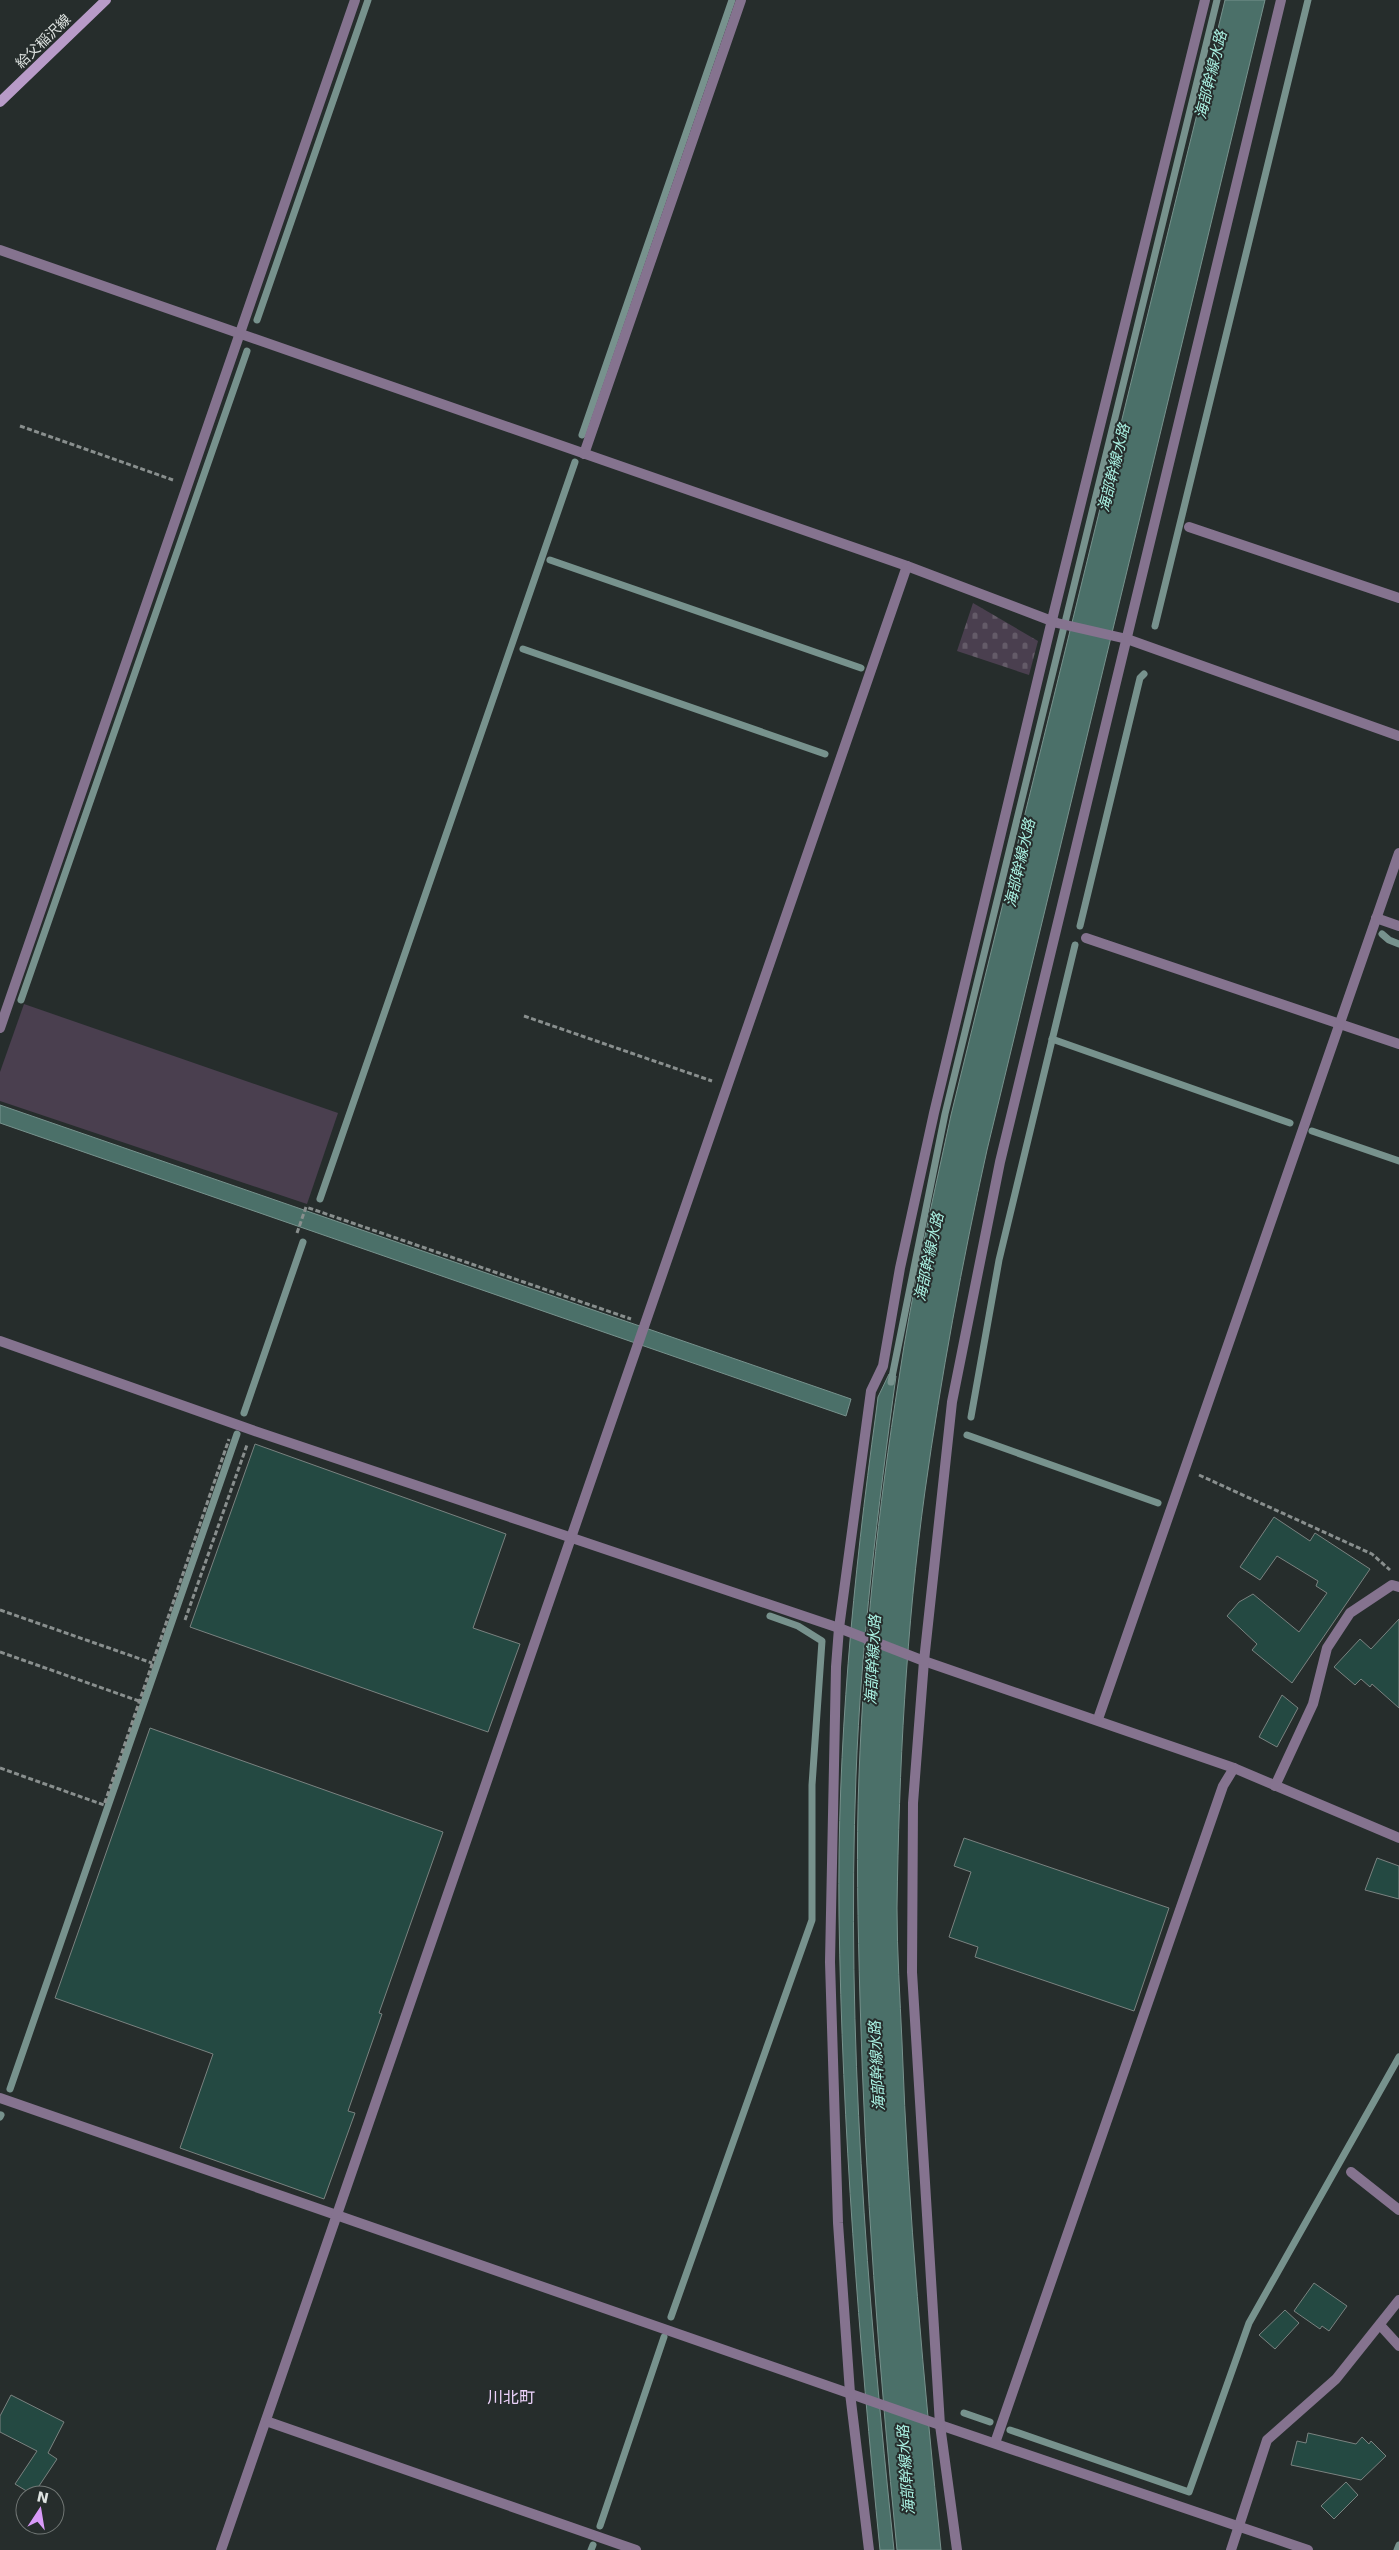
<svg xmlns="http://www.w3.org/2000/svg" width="1399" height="2550" viewBox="0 0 1399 2550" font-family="'DejaVu Sans','Noto Sans JP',sans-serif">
<defs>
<pattern id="cemetery-stones" width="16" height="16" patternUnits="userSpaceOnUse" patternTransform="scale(1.25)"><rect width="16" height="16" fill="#4a3f4f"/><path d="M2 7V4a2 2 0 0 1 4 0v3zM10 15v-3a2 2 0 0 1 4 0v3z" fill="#645b68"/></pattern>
</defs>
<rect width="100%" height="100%" fill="#262d2c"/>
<polygon fill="#4a3f4f" points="24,1004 338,1113 307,1204 0,1101 0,1072"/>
<polygon fill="url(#cemetery-stones)" points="973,603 1038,641 1029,675 957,651"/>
<g fill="#4b7069" stroke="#77928d">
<path d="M1225,0h40l-278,1150c-25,113 -46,227 -62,341 -19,138 -26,278 -28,417 0,44 3,89 5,134 6,170 22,339 39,508h-44c-18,-183 -32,-366 -37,-550 -2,-75 -4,-150 -1,-225 5,-133 19,-265 40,-397 13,-88 33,-175 52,-263z"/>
<polygon points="0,1105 851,1399 846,1416 0,1123"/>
<path d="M889,1374l7,2c-18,133 -35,266 -40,400 -10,258 11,518 38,774h-14c-21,-211 -38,-422 -41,-635 -2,-168 14,-336 37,-502l2,-16z"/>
</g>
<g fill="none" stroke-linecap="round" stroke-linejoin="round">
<g stroke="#77928d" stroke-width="7">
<polyline points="257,320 368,0"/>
<polyline points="582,435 732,0"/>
<polyline points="550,560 861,668"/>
<polyline points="1155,626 1308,0"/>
<polyline points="523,649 825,754"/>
<polyline points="1080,926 1140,678 1144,674"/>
<polyline points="1382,934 1389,940 1399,944"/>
<polyline points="21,1000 247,351"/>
<polyline points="1052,1039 1290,1123"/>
<polyline points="1312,1131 1399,1161"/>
<polyline points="320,1199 575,462"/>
<polyline points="891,1382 945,1114 1217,0"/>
<polyline points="244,1413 303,1242"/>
<polyline points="971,1417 999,1260 1075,945"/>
<polyline points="967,1435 1158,1503"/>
<polyline points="10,2089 237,1434"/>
<polyline points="0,2117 1,2115"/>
<polyline points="671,2317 812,1920 812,1785 822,1641 798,1626 770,1616"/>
<polyline points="964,2413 990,2422"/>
<polyline points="1010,2430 1189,2492 1249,2323 1399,2057"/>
<polyline points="600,2526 664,2337"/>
<polyline points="591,2550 593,2545"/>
<polyline points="1397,2550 1399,2545"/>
</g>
</g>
<g fill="#244942" stroke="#7a8280">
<polygon points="255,1444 506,1534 473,1628 520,1644 488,1732 190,1627"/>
<polygon points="1274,1517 1310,1541 1315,1533 1370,1569 1292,1683 1252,1650 1257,1644 1227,1616 1239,1602 1253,1594 1299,1632 1327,1593 1316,1586 1318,1581 1277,1556 1260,1580 1240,1567"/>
<polygon points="1399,1619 1399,1708 1372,1684 1370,1687 1361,1679 1355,1685 1334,1667 1360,1639 1371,1649"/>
<polygon points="1282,1695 1298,1708 1277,1747 1259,1737"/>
<polygon points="150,1728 443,1832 379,2013 382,2014 348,2111 355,2113 324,2199 180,2148 213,2054 55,1998"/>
<polygon points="964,1838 1169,1908 1134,2011 975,1957 978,1947 949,1937 971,1872 954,1866"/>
<polygon points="1377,1858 1399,1866 1399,1899 1365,1890"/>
<polygon points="1314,2283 1347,2306 1329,2331 1322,2326 1320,2329 1294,2311"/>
<polygon points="1285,2310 1299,2323 1275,2349 1259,2335"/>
<polygon points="11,2395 64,2422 48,2453 57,2459 33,2495 15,2484 37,2451 0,2432 0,2416"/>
<polygon points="1308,2433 1356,2444 1362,2437 1369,2444 1371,2441 1386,2456 1361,2480 1291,2465 1297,2441 1306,2443"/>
<polygon points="1346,2482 1358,2495 1334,2519 1321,2506"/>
</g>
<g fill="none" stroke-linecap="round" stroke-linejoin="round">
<g stroke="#898f8e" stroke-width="3" stroke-dasharray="5 2.5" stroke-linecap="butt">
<polyline points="20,426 173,480"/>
<polyline points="524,1016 712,1081"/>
<polyline points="297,1233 306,1207 631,1319"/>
<polyline points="1199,1475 1372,1554 1390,1570"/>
<polyline points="0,1610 152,1663"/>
<polyline points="185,1620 247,1445"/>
<polyline points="0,1652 139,1701"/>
<polyline points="0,1768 104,1805 229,1439"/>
</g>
<g stroke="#85738f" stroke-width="10">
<polyline points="1351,2172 1399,2210"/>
<polyline points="1380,2325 1399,2346"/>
</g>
<g stroke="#85738f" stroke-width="10">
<polyline points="0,250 907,566 1057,623 1127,639 1399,736"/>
<polyline points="584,454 741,0"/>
<polyline points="1189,527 1399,598"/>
<polyline points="1376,918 1399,926"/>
<polyline points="1086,938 1399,1044"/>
<polyline points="0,1028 355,0"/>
<polyline points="0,1341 252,1430 839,1628 924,1661 1234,1768 1399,1838"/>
<polyline points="1098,1719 1399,853"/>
<polyline points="1275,1786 1313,1704 1327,1648 1350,1613 1392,1585 1399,1587"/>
<polyline points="0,2098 940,2425 1308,2550"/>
<polyline points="266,2421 636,2550"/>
<polyline points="995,2443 1223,1786 1234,1768"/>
<polyline points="221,2550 907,566"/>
<polyline points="869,2550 850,2393 838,2223 830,1962 836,1667 839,1628 871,1391 883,1366 900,1268 934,1113 1052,620 1205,0"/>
<polyline points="957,2550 940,2425 912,1972 913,1803 924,1661 952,1402 1000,1162 1281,0"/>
<polyline points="1231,2550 1267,2440 1336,2379 1399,2300"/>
</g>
<polyline stroke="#b89bc8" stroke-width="10" points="0,102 106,0"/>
</g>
<g text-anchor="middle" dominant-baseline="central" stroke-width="4" stroke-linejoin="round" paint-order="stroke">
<g font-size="14" fill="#dee3e1" stroke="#262d2c">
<text transform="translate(43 41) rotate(-44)">給父稲沢線</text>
</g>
<g font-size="15" font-style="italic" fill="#aaf2e3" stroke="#262d2c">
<text transform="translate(1211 75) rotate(-76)">海部幹線水路</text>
<text transform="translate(1114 468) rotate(-76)">海部幹線水路</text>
<text transform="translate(1020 863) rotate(-77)">海部幹線水路</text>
<text transform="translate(929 1257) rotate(-78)">海部幹線水路</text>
<text transform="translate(873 1660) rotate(-87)">海部幹線水路</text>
<text transform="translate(877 2066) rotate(-93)">海部幹線水路</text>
<text transform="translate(906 2470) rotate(-94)">海部幹線水路</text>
</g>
<g font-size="16" fill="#edd3fb" stroke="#262d2c">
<text x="511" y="2397">川北町</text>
</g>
</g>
<g transform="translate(40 2510) rotate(12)"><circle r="24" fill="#262d2c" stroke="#707674"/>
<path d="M0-4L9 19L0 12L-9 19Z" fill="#d89af8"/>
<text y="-8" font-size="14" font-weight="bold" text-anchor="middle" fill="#dee3e1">N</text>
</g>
</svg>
